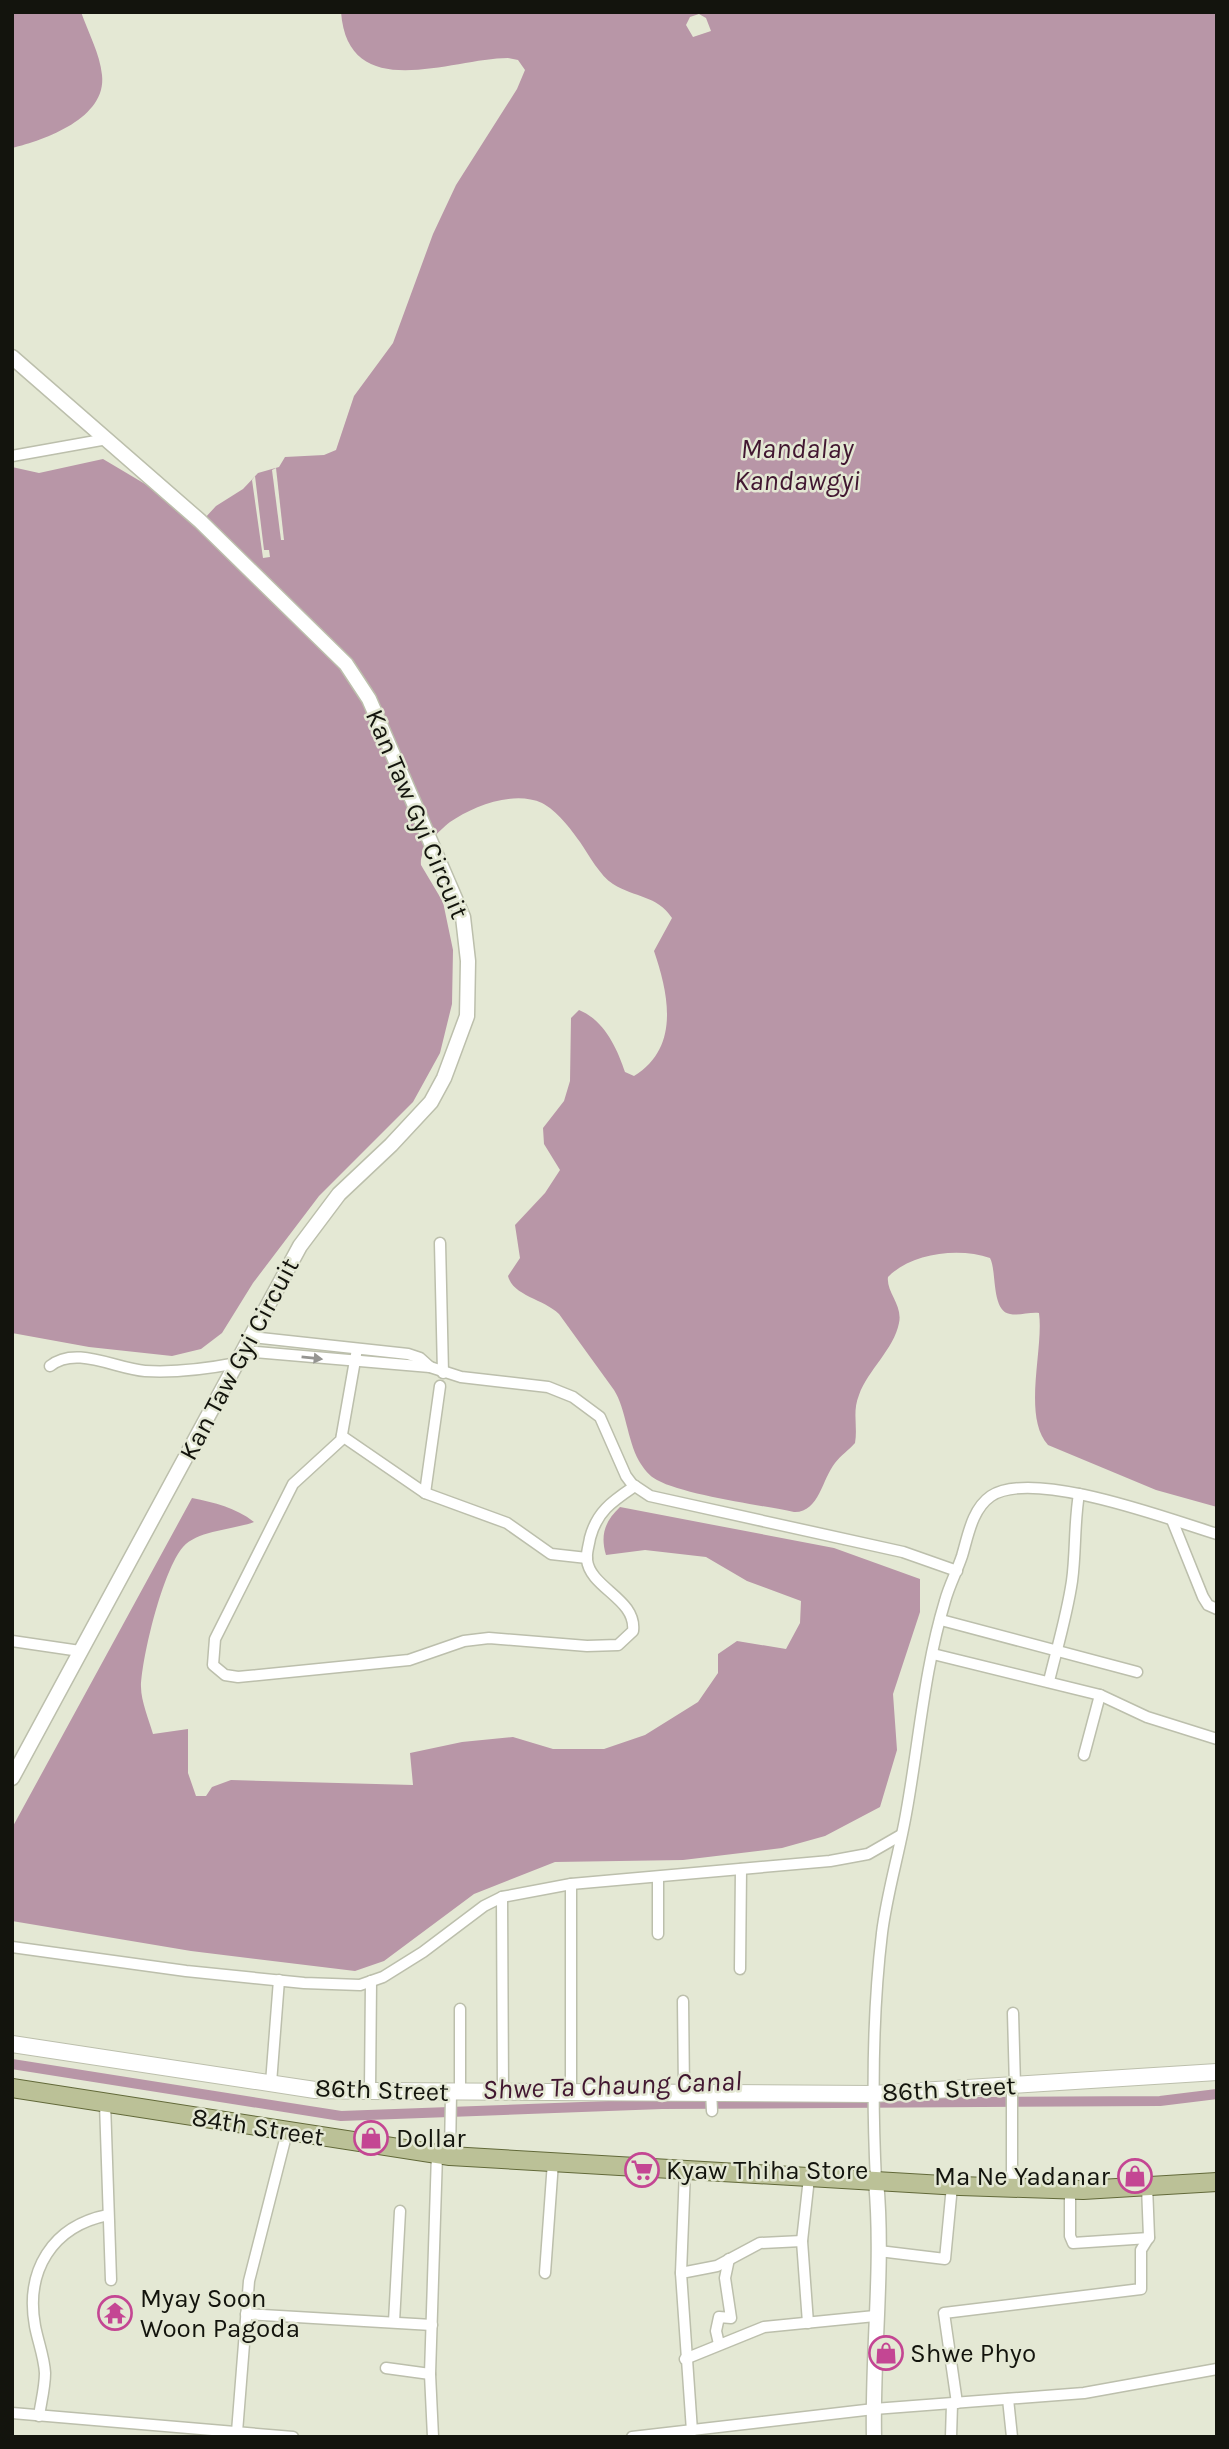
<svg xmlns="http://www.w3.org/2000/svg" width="1229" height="2449" viewBox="0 0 1229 2449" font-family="Karla,sans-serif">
<rect width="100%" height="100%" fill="#e4e8d4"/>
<g fill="#b896a7" fill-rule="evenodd">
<path d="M12,12h69c7,20 19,42 21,63 5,43 -57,65 -90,73z"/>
<path d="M341,12h876v1495l-61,-17 -108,-45c-26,-29 -4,-96 -9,-132 -10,-1 -20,3 -29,1 -19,-3 -13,-43 -20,-56 -31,-11 -79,-5 -102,19 -2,15 15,28 11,46 -5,26 -31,47 -40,72 -7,17 -1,31 -4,48 -6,7 -14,12 -20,20 -13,16 -16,50 -41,49 -33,-7 -110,-17 -137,-32 -8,-4 -13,-11 -18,-19 -12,-22 -13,-52 -25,-71l-55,-76c-15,-15 -46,-18 -51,-38l12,-18 -5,-33 30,-32 15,-23 -16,-26 -1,-16 21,-27 6,-20 1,-63 8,-8c25,10 38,38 46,62l9,4c46,-28 35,-81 20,-125l18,-33c-15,-23 -37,-20 -59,-34 -13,-8 -24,-29 -33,-42 -9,-13 -24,-32 -38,-39 -28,-13 -69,3 -92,19 -12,10 -31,27 -29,43l22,37 10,48 -1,54 -12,49 -27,49 -94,94 -66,87 -31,50 -21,16 -29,7 -83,-9 -77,-14v-866l27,6 64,-14 101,60 12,-13 27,-17 15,-16 21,-6 6,-10 39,-2 12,-5 18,-54 39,-53 40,-109 23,-49 61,-96 8,-19 -7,-10 -10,-2c-56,0 -160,48 -167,-46zM699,14l7,4 5,13 -18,6 -7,-12 4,-8z"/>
<path d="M192,1498c23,5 43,9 62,24 -21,8 -56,8 -71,25 -20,23 -41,109 -42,140 0,14 8,33 12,47l35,-5v44l8,23h10l6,-9 19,-7 182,5 -3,-32 52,-11 51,-5 40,12h51l41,-14 53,-33 20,-29v-19l19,-13 49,8 14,-26 1,-22 -54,-20 -41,-24 -61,-7 -39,5c-6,-20 -1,-34 14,-48l214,41 86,31v33l-27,82 4,56 -17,57 -55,29 -43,12 -99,12 -128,2 -81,32 -90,67 -29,10 -164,-20 -179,-30v-93z"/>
</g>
<g fill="#e4e8d4">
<polygon points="276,468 284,540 281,540 272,470"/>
<polygon points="255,476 264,550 269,550 270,557 263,558 252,480"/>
</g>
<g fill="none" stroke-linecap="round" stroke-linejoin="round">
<polyline stroke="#b896a7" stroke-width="10" points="12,2064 341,2116 662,2104 1160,2101 1217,2094"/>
<g stroke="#bcbfac" stroke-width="13">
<g id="minor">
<polyline points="12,456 107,439"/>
<polyline points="440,1243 443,1373"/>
<polyline points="251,1337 408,1354 420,1358 430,1367"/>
<path d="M357,1349l-16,91 -48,44 -78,155 -2,26 12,10 13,2 171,-17 55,-19 25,-3 98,8 31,-1 15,-14c4,-32 -43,-43 -46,-71 -1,-7 2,-15 3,-22 7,-27 23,-37 45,-52"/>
<polyline points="244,1351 430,1367 461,1377 548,1387 573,1397 600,1417 626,1476 632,1484 650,1496 903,1552 957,1571"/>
<path d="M50,1366c26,-21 66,3 95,5 32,2 61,-2 92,-8"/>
<polyline points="342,1436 425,1493 507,1523 551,1554 587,1558"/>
<polyline points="425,1493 440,1386"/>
<polyline points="1172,1520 1203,1597 1208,1605 1217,1609"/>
<polyline points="941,1620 1137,1672"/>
<polyline points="12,1641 80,1651"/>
<polyline points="933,1654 1100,1695 1147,1717 1217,1739"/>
<path d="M1049,1681c8,-33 18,-66 23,-100 4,-29 2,-58 7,-87"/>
<polyline points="1084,1755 1100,1695"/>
<polyline points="571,1884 571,2091"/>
<polyline points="502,1897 503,2093"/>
<polyline points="658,1934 658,1877"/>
<polyline points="12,1947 186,1971 304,1983 360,1985 383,1977 423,1952 484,1906 502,1897 571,1884 830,1861 868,1854 901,1835"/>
<polyline points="740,1969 741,1869"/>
<polyline points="683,2001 684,2091"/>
<polyline points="460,2009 460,2093"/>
<polyline points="1013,2013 1015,2086"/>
<polyline points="271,2083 279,1980"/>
<polyline points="1012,2086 1012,2188"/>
<polyline points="370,2091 371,1981"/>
<polyline points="711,2091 712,2111"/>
<polyline points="105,2103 111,2280"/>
<polyline points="450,2156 451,2093"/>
<path d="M876,2181c-4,-82 -4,-165 6,-248 5,-40 17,-79 24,-119 13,-71 18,-144 39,-213 4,-15 12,-30 17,-45 6,-20 10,-47 29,-60 42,-28 180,24 226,38"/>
<polyline points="1070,2189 1070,2236 1073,2243 1149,2238"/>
<polyline points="879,2251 945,2259 952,2186"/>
<polyline points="545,2273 553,2162"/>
<polyline points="681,2273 685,2170"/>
<polyline points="246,2314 432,2325"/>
<polyline points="394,2322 400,2211"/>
<polyline points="808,2323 802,2241 809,2178"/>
<polyline points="719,2344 716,2331 719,2317 731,2318 725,2278 729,2259"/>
<polyline points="685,2359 764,2327 875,2316"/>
<polyline points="386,2368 430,2374"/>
<polyline points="1008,2399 1012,2437"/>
<polyline points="957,2403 944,2313 1141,2289 1141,2250 1149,2237 1147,2186"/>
<polyline points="12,2413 293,2437"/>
<path d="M39,2416c2,-14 6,-29 6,-43 -1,-17 -7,-31 -10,-47 -10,-55 17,-100 73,-111"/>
<polyline points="692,2431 681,2273 717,2266 760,2243 802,2241"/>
<polyline points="237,2432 249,2281 287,2132"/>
<polyline points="433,2437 430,2374 437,2154"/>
<polyline points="632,2437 874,2409 1084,2393 1217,2369"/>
<polyline points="951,2437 952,2404"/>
</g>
</g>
<g stroke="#bcbfac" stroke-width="17">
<g id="tertiary">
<polyline points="12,357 200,521 346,664 369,699 463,917 468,961 467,1016 444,1078 431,1102 391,1145 339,1194 300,1246 12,1778"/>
<path d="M874,2437c-2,-85 10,-171 2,-256"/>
</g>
</g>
<g stroke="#bcbfac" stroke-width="18">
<polyline id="secondary" points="12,2044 315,2090 370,2091 873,2094 1217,2072"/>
</g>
<g stroke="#626939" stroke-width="20">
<polyline id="primary" points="12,2088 450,2156 960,2186 1083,2190 1217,2182"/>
</g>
<use href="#minor" stroke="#fff" stroke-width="10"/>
<use href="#tertiary" stroke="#fff" stroke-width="14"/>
<use href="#secondary" stroke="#fff" stroke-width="16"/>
<use href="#primary" stroke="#bbc197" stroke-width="18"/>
</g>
<defs><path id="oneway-solid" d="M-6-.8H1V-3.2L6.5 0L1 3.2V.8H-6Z" transform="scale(1.75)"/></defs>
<use fill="#959592" href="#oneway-solid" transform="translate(312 1358) rotate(6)"/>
<defs>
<g id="shop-ring" transform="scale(1.75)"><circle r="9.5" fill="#e4e8d4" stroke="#c44693" stroke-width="1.5"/><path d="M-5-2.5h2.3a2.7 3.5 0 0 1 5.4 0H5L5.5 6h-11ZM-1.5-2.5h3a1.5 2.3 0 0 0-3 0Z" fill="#c44693"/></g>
<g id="supermarket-ring" transform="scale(1.75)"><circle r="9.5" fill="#e4e8d4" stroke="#c44693" stroke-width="1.5"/><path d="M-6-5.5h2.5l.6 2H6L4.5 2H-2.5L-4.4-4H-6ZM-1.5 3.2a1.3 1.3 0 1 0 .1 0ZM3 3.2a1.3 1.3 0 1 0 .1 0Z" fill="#c44693"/></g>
<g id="temple-ring" transform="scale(1.75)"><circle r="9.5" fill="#e4e8d4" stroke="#c44693" stroke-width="1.5"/><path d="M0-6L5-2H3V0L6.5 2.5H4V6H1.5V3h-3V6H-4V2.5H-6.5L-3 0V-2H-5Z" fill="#c44693"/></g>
</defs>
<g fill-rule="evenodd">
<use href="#shop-ring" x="371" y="2138"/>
<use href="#supermarket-ring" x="642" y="2170"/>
<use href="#shop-ring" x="1135" y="2176"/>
<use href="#temple-ring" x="115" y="2313"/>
<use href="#shop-ring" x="886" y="2353"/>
</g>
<g text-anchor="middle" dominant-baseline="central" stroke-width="5" stroke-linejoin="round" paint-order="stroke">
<g font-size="26" fill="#13140d" stroke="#e4e8d4">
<text transform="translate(417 814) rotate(67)">Kan Taw Gyi Circuit</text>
<text transform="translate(239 1359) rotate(-62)">Kan Taw Gyi Circuit</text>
<text transform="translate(949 2089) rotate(-3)">86th Street</text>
<text transform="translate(382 2090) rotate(2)">86th Street</text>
<text transform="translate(258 2127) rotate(9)">84th Street</text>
</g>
<g font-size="26" fill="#13140d" stroke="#e4e8d4" text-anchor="start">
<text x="396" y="2138">Dollar</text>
<text x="666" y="2170">Kyaw Thiha Store</text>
<text x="1110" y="2176" text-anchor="end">Ma Ne Yadanar</text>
<text x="140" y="2298">Myay Soon<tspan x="140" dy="30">Woon Pagoda</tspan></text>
<text x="910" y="2353">Shwe Phyo</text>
</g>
<g font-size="28" font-style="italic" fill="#421731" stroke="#e4e8d4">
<text x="797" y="448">Mandalay<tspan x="797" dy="32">Kandawgyi</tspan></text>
<text transform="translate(612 2085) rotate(-2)">Shwe Ta Chaung Canal</text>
</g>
</g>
<rect width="1229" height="2449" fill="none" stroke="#13140d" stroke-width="28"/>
</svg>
